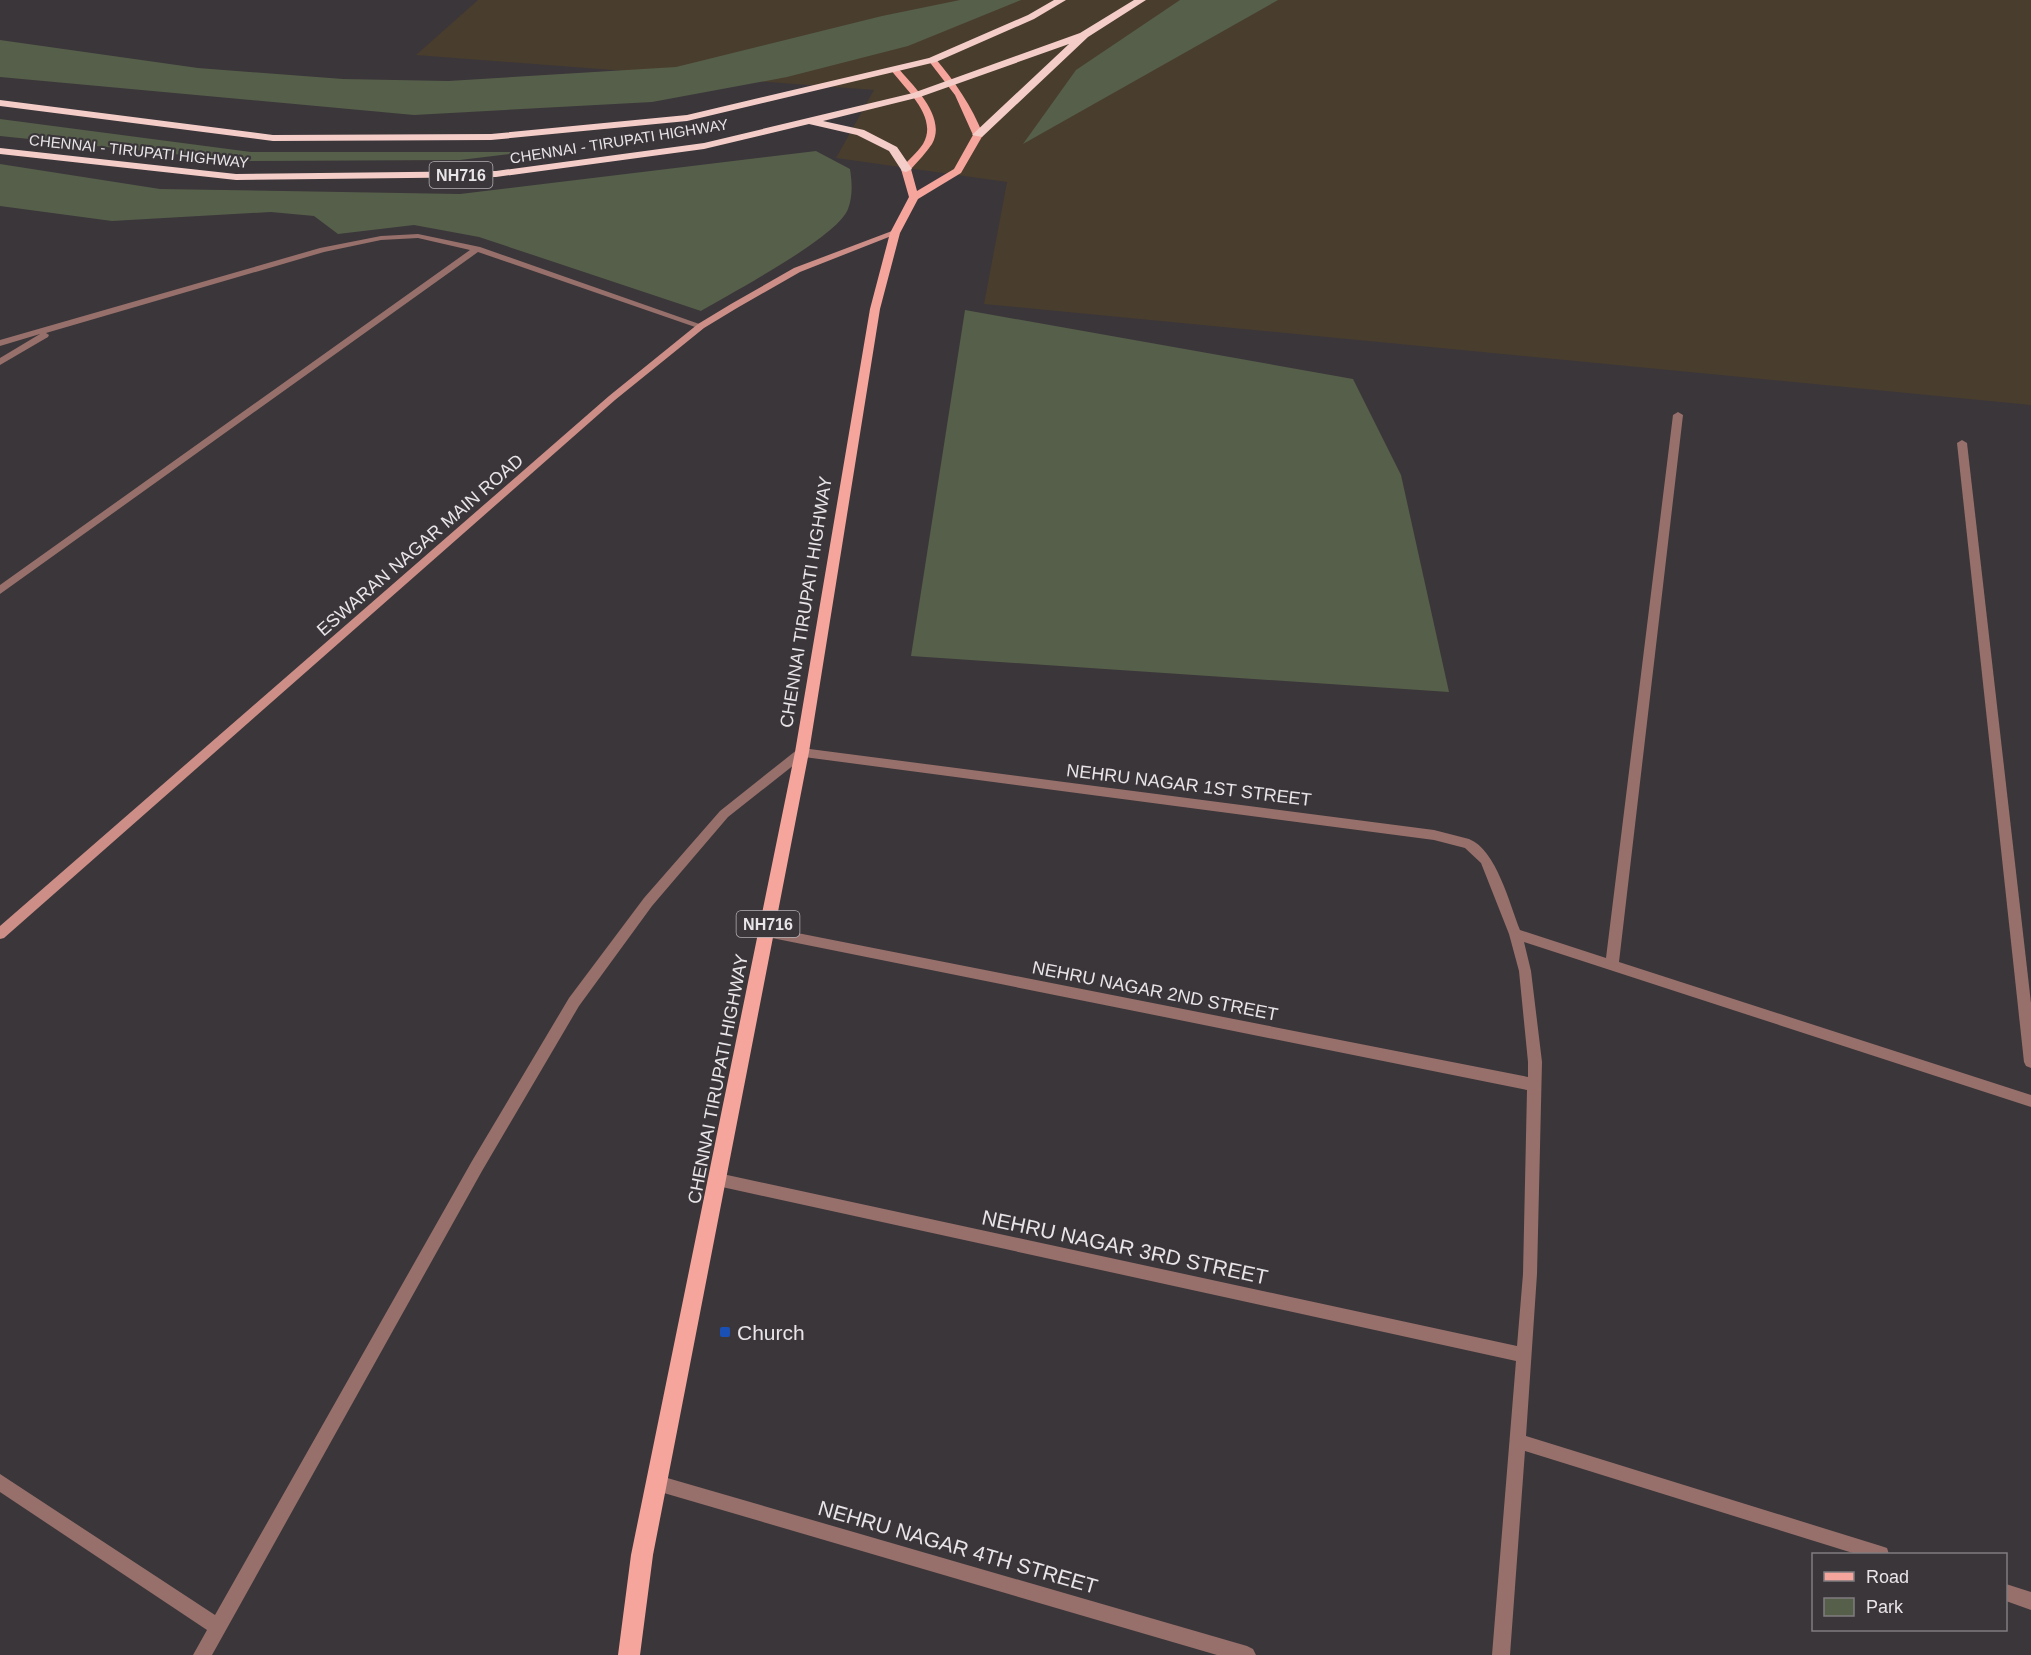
<svg xmlns="http://www.w3.org/2000/svg" width="2031" height="1655" viewBox="0 0 2031 1655" font-family="Helvetica,sans-serif">
<rect width="100%" height="100%" fill="#3b363a"/>
<polygon fill="#493d2e" points="478,0 2031,0 2031,405 984,304 1007,182 836,158 874,90 416,55"/>
<g fill="#565f4a">
<polygon points="960,0 1021,0 908,46 787,77 652,102 414,115 0,77 0,40 198,68 343,79 448,81 676,67 882,16"/>
<polygon points="1180,0 1278,0 1023,144 1076,70"/>
<polygon points="0,119 251,152 528,152 460,160 241,161 0,136"/>
<path d="M816,151l34,18c2,13 3,27 -2,40 -10,28 -117,84 -147,102l-222,-74 -65,-12 -76,9 -24,-18 -43,-4 -159,9 -112,-15v-42l160,25 300,5z"/>
<polygon points="965,310 1353,379 1401,475 1449,692 911,656"/>
</g>
<g fill="none" stroke-linecap="round" stroke-linejoin="round">
<g fill="#97706b" fill-rule="evenodd">
<polygon points="418,234 480,247 705,326 698,328 478,252 0,594 0,585 470,250 418,238 381,240 324,252 46,333 49,335 48,337 0,365 0,358 40,334 0,346 0,340 320,248 381,236"/>
<path d="M1678,412l5,3 -64,547 412,133v12l-507,-165 7,29 11,91 -5,212 -11,162 355,110 6,2 2,6h-33l-331,-103 -15,204h-18l24,-294 -803,-176 -2,-5 2,-5 5,-2 799,173 6,-72 4,-184 -760,-153 -4,-1 -2,-4 2,-4 4,-1 761,150v-15l-9,-91 -10,-37 -28,-71 -16,-15 -31,-8 -630,-83 -76,60 -76,89 -73,100 -97,165 -270,484h-19l14,-25 -207,-138v-18l215,141 257,-454 97,-163 75,-100 76,-87 78,-62 4,-1 632,82 35,9c27,10 41,66 51,91l86,28 67,-543z"/>
<polygon points="1962,440 1967,443 2031,1003 2031,1068 2026,1066 2024,1062 1957,443"/>
<polygon points="657,1475 1247,1646 1253,1649 1256,1655 1217,1655 657,1491 651,1489 649,1483 651,1477"/>
<polygon points="2006,1584 2031,1592 2031,1610 2006,1601"/>
</g>
<polygon fill="#cc8e87" fill-rule="evenodd" points="892,231 899,233 800,272 737,308 704,328 615,400 4,938 0,939 0,926 609,396 698,324 731,304 794,268"/>
<path fill="#f5a59c" fill-rule="evenodd" d="M929,58h6c20,24 37,48 48,77l-22,38 -43,26 -18,34 -20,76 -71,443 -156,803 -13,100h-22l13,-100 164,-803 75,-443 20,-76 19,-36 -8,-28c7,-9 16,-16 22,-25 16,-27 -18,-55 -32,-74l1,-2h6c16,19 49,49 34,76 -6,9 -14,17 -21,25l6,22 37,-22 19,-34 -18,-40 -27,-35z"/>
<g fill="#f4cdc8" fill-rule="evenodd">
<polygon points="1054,0 1066,0 1034,19 936,62 687,121 491,140 273,141 0,106 0,100 273,135 491,134 687,115 929,58 1028,15"/>
<polygon points="1134,0 1146,0 1088,37 982,137 972,135 1069,44 920,97 823,121 864,130 897,147 912,169 906,172 902,171 889,151 857,135 809,124 704,149 496,177 236,180 0,154 0,148 236,174 496,171 704,143 913,93 1080,33"/>
</g>
</g>
<rect fill="#1a4fb4" stroke="#3b363a" stroke-width="2" x="719" y="1326" width="12" height="12" rx="3"/>
<g text-anchor="middle" dominant-baseline="central" stroke-width="4.5" stroke-linejoin="round" paint-order="stroke">
<g font-size="15" fill="#e8e5e8" stroke="#3b363a">
<text transform="translate(619 141) rotate(-9)">CHENNAI - TIRUPATI HIGHWAY</text>
<text transform="translate(139 151) rotate(6)">CHENNAI - TIRUPATI HIGHWAY</text>
</g>
<g fill="#3b363a" stroke="#b4b0b4" stroke-width="1.5">
<rect x="429.5" y="162" width="63" height="26" rx="4.5"/>
<rect x="736.5" y="911" width="63" height="26" rx="4.5"/>
</g>
<g font-size="16" font-weight="bold" fill="#e8e5e8">
<text x="461" y="175">NH716</text>
<text x="768" y="924">NH716</text>
</g>
<g font-size="18" fill="#e8e5e8" stroke="#3b363a">
<text transform="translate(420 545) rotate(-41)">ESWARAN NAGAR MAIN ROAD</text>
<text transform="translate(806 602) rotate(-81)">CHENNAI TIRUPATI HIGHWAY</text>
<text transform="translate(1189 785) rotate(7)">NEHRU NAGAR 1ST STREET</text>
<text transform="translate(1155 991) rotate(11)">NEHRU NAGAR 2ND STREET</text>
<text transform="translate(718 1079) rotate(-79)">CHENNAI TIRUPATI HIGHWAY</text>
</g>
<g font-size="21" fill="#e8e5e8" stroke="#3b363a">
<text transform="translate(1125 1247) rotate(12)">NEHRU NAGAR 3RD STREET</text>
<text transform="translate(958 1547) rotate(16)">NEHRU NAGAR 4TH STREET</text>
</g>
<g font-size="21" fill="#e8e5e8" stroke="#3b363a" text-anchor="start">
<text x="737" y="1332">Church</text>
</g>
</g>
<rect x="1812" y="1553" width="195" height="78" fill="#3b363a" stroke="#807c80" stroke-width="1.5"/>
<rect x="1824" y="1572" width="30" height="9" fill="#f5a59c" stroke="#807c80" stroke-width="1.5"/>
<text x="1866" y="1583" font-size="18" fill="#e8e5e8">Road</text>
<rect x="1824" y="1598" width="30" height="18" fill="#565f4a" stroke="#807c80" stroke-width="1.5"/>
<text x="1866" y="1613" font-size="18" fill="#e8e5e8">Park</text>
</svg>
